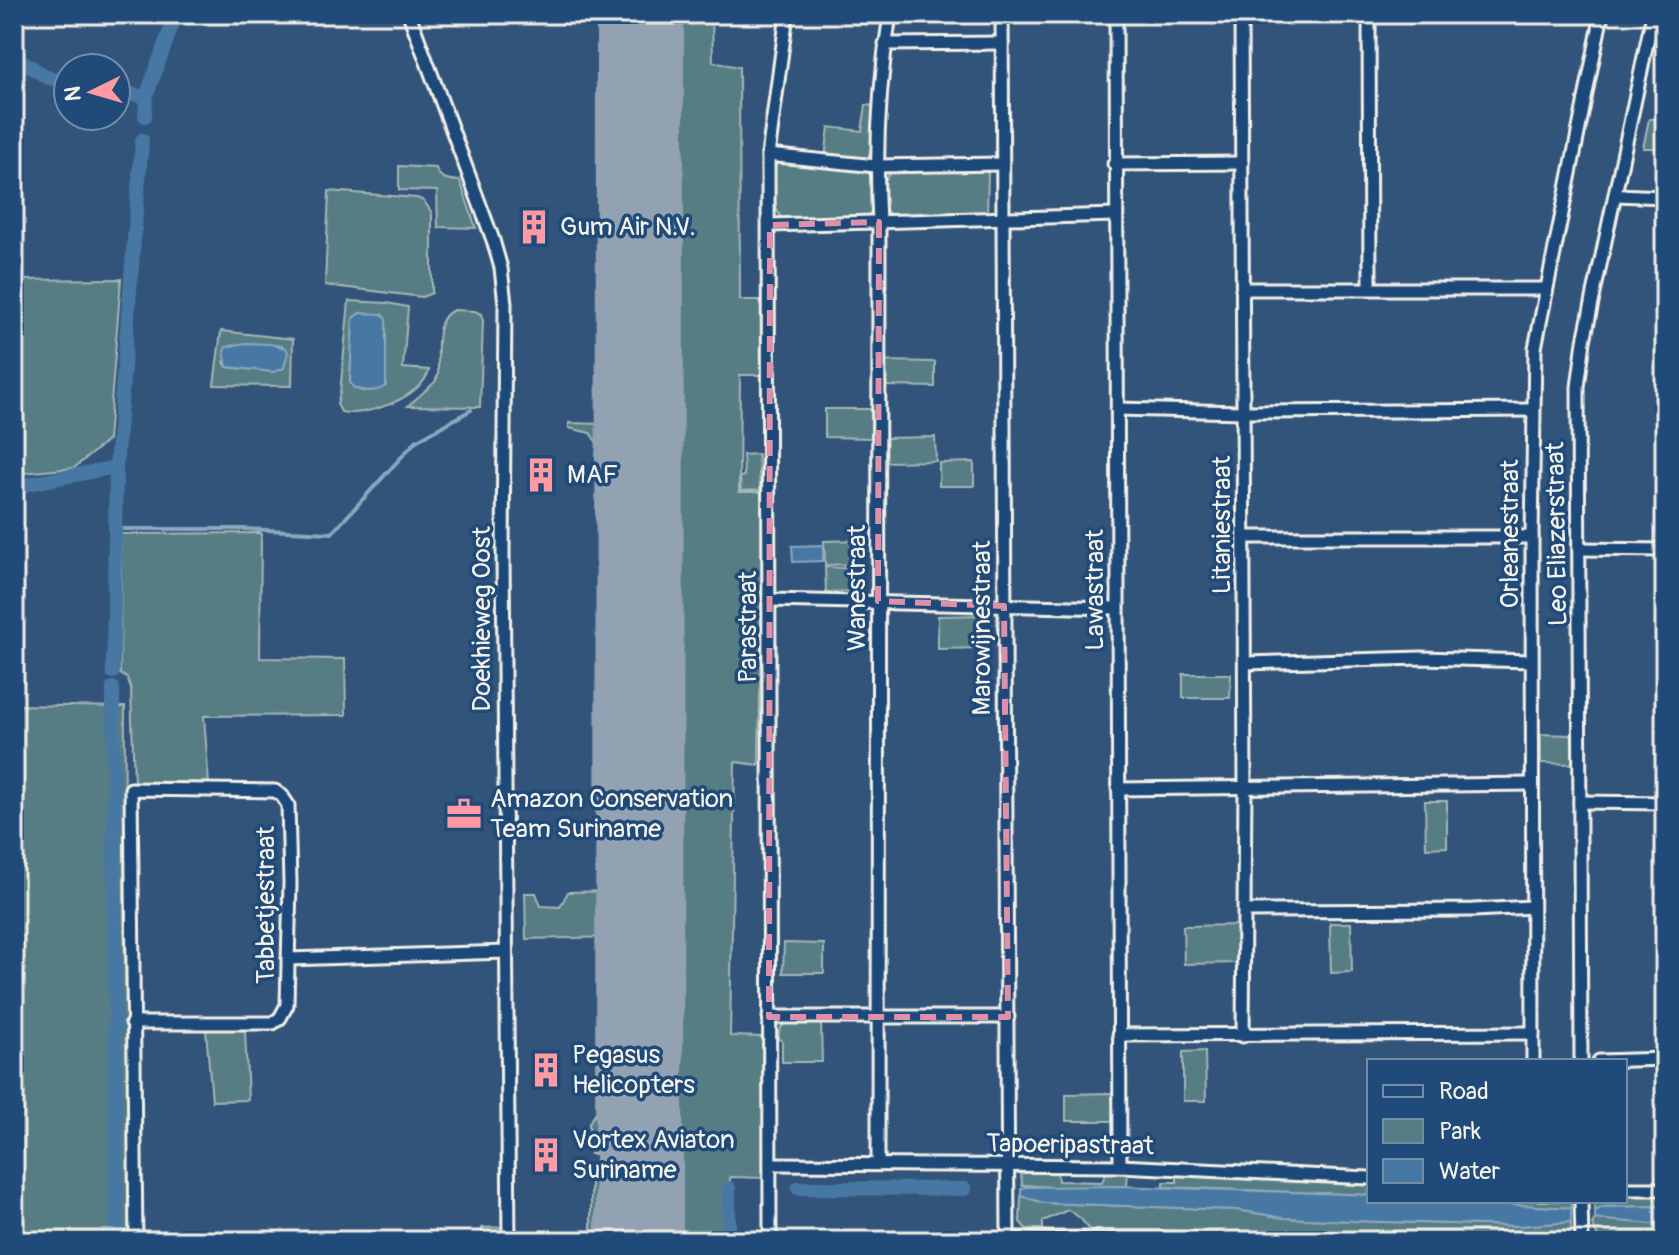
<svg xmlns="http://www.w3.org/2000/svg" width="1679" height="1255" viewBox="0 0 1679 1255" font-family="Pangolin,sans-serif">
<rect width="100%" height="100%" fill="#32547b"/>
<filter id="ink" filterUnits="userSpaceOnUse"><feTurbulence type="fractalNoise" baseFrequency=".0125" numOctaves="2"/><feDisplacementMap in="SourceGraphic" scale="16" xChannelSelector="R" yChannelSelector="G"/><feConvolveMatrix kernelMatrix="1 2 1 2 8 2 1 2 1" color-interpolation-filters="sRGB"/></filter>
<g filter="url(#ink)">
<g fill="#567d83" stroke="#a5b7b6" stroke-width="2" fill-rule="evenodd">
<polygon points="678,14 712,14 713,62 739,67 740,300 763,300 762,375 740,375 739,492 763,492 759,765 735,762 730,1036 764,1037 765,1178 730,1177 728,1241 674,1241 675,249"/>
<polygon points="866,105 874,106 872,145 868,158 864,160 825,157 829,127 862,131"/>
<polygon points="1649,119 1665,119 1665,148 1643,148"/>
<path d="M784,160l84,12c8,11 8,34 -1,46l-84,1c-13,-11 -8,-37 -9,-53z"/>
<path d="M399,166l37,2c3,12 14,12 24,13l16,47 -38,-1 -1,-36 -38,-1z"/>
<polygon points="902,170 988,172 987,216 894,218 885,209 884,183 889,174"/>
<polygon points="329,191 417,198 424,201 432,213 432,293 422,297 325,285"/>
<polygon points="121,279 108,440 74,468 14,474 14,280"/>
<path d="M349,301l38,2 21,4 -5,61 26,2c-6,27 -64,48 -88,42l-4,-8 3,-11zM360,313l16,77 -14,1 -8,-3 -4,-6 3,-64z"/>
<path d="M454,310l21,1 6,3 2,7 -3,86 -72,-1 27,-24 3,-7c1,-20 -6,-57 16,-65z"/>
<path d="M221,331l72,8 -1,47 -78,-1zM245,343l37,3 -8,26 -47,-5 -3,-5z"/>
<polygon points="884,361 935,362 935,387 884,386"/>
<polygon points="825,409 871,409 871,438 825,437"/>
<polygon points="569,423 602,424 617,437 615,460 596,459 597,443 590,433 569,428"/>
<polygon points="935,437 936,461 884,462 883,438"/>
<polygon points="758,454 760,490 741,491 740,477 744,476 743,455"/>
<polygon points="974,462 974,486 939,486 939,463"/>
<polygon points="597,475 618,475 617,519 596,519"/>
<polygon points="261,533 260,658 345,659 346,715 204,716 209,784 134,783 131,689 127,678 120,674 121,534"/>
<polygon points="860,540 861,564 825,565 824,541"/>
<polygon points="825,567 860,569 861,591 826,592"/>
<polygon points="983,615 984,648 938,649 938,616"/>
<polygon points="1183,674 1231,674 1230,698 1183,698"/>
<polygon points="14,705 125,707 124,912 131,1241 14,1241"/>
<polygon points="1541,734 1572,735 1572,764 1541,763"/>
<polygon points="1425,801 1447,801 1447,847 1426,848"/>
<polygon points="615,891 616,937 526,939 525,893 536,893 541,906 560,907 568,892"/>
<polygon points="1330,923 1351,923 1352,972 1331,973"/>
<polygon points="1238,925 1238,963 1184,964 1183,926"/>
<polygon points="784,943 824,944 824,973 783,973"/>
<path d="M790,1022h31l1,40h-40v-21l-3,-2c-1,-10 2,-14 11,-17z"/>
<polygon points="245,1029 248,1100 212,1101 206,1030"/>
<polygon points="1205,1051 1206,1101 1183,1101 1183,1052"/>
<polygon points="619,1092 618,1154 590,1154 589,1123 606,1096"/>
<polygon points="1112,1093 1113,1121 1066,1121 1066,1094"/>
<polygon points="1057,1171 1058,1181 1102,1182 1106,1172 1128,1173 1127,1186 1068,1188 1022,1185 1021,1172"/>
<polygon points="1177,1174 1369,1183 1369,1195 1164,1187 1164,1182 1177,1182"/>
<polygon points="591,1175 619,1175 618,1241 591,1241"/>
<polygon points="1625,1195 1665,1195 1665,1206 1603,1207 1595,1211 1593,1201 1625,1201"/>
<polygon points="1021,1196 1044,1203 1237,1210 1285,1218 1353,1221 1518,1226 1571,1222 1571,1232 1562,1241 1375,1241 1159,1230 1090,1230 1080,1218 1068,1210 1043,1221 1043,1229 1026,1229 1020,1222"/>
<polygon points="1450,1201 1572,1201 1571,1208"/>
<polygon points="1595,1219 1665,1225 1665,1241 1604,1241 1598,1237 1592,1224"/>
<polygon points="504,1227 504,1241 482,1241 482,1228"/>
</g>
<g fill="#4778a4" stroke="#8ca8bf" stroke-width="2">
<path d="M360,313l22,1 4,5v67c-9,6 -22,6 -32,2l-4,-6 3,-64z"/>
<polygon points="245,343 270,344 286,348 288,352 284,368 274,372 227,367 224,351 226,347"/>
<polygon points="823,545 823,561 793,562 792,546"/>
<polygon points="1118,1186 1345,1194 1369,1195 1369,1201 1450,1201 1571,1208 1571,1222 1518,1226 1353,1221 1285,1218 1237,1210 1044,1203 1021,1196 1021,1189 1025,1187"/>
<polygon points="1665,1206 1665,1225 1595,1219 1595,1211 1603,1207"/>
</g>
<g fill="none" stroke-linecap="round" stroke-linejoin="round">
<polyline stroke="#8ca8bf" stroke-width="4" points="115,529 244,529 332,533 416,441 471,410"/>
<g stroke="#4778a4" stroke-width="14">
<polyline points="14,56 48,78 68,82"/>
<polyline points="116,91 146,97 176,14"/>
<polyline points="145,116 146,97"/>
<polyline points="14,487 116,467"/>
<polyline points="113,672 116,467 142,140"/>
<polyline points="113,688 117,1241"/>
<polyline points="729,1188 729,1241"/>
<polyline points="798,1188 965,1189"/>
</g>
<polyline stroke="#93a2b2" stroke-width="36" points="640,32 664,14"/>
<polyline stroke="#93a2b2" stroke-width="88" points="639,1241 640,14"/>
<g stroke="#f4f1e8" stroke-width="17">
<g id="minor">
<polyline points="409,14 493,240 501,268 505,304 503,554 509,1241"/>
<polyline points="1002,14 1008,1241"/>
<polyline points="1116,14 1120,1166"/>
<polyline points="1241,14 1245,786 1243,1036"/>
<polyline points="1369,14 1370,287"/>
<polyline points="885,44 1002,43"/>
<polyline points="768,155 876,166 1002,164"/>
<polyline points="1114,164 1242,163"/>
<polyline points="1616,195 1665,197"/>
<polyline points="770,225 1115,215"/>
<polyline points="1242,289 1546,289"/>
<polyline points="1117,409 1243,412 1532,410"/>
<polyline points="1244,537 1532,537"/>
<polyline points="1580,549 1665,550"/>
<polyline points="770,600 1116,608"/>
<polyline points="1245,663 1421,658 1531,661"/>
<polyline points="1118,789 1532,784"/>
<polyline points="1580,802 1665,803"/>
<polyline points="1245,911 1474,910 1532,907"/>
<polyline points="288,959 506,952"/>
<polyline points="769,1017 1008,1017"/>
<polyline points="132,1023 273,1023 280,1018 287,1005 290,883 288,805 282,796 275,791 131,789 136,1241"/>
<polyline points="1119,1035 1533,1033"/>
<polyline points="1533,1061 1532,537 1535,348 1602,14"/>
<polyline points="1581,1061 1578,387 1584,341 1653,14"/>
<polyline points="1599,1061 1665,1059"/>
<polyline points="770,1164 1120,1166 1369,1178"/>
<path d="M878,1164l1,-942c-4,-70 0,-138 11,-208"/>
<polyline points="1625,1189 1665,1189"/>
<polyline points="1581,1201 1582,1241"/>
<polyline points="1008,1239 1185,1241"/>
<polyline points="770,1241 768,155 787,14"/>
</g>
</g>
<use href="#minor" stroke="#1f4a7a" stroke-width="11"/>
</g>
</g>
<path fill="none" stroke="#de8fa9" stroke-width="6" stroke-dasharray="16 10" stroke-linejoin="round" d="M879,222l-1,379 126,5 4,411h-239l1,-792z"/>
<defs>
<g id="building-bare" transform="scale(2.76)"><path d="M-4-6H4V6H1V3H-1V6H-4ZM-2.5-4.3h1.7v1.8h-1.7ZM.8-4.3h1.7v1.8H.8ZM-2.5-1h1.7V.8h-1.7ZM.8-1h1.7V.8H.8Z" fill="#ff9aa2" stroke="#1f4a7a" stroke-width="2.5" paint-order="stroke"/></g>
<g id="office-bare" transform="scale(2.76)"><path d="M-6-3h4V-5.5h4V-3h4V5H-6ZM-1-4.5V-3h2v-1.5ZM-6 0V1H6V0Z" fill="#ff9aa2" stroke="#1f4a7a" stroke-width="2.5" paint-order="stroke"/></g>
</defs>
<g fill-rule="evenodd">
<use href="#building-bare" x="534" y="227"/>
<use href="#building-bare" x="541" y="475"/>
<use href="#office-bare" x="464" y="814"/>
<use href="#building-bare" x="546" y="1070"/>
<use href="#building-bare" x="546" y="1155"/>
</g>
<g text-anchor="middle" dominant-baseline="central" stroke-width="7" stroke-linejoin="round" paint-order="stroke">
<g font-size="26" fill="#f4f1e8" stroke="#1f4a7a" text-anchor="start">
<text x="560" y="227">Gum Air N.V.</text>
<text x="567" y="475">MAF</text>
<text x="490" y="799">Amazon Conservation<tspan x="490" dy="30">Team Suriname</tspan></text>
<text x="572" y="1055">Pegasus<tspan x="572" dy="30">Helicopters</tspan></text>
<text x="572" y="1140">Vortex Aviaton<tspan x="572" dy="30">Suriname</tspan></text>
</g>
<g font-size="26" fill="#f4f1e8" stroke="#1f4a7a">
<text transform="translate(1222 525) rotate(-90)">Litaniestraat</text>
<text transform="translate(1510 534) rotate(-90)">Orleanestraat</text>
<text transform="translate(1557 534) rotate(-91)">Leo Eliazerstraat</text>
<text transform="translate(857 588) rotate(-90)">Wanestraat</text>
<text transform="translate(1095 590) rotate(-90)">Lawastraat</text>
<text transform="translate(482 619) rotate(-90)">Doekhieweg Oost</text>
<text transform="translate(748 627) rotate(-90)">Parastraat</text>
<text transform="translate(982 628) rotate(-90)">Marowijnestraat</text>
<text transform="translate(266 905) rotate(-90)">Tabbetjestraat</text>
<text transform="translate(1070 1145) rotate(1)">Tapoeripastraat</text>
</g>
</g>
<rect width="1679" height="1255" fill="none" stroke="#1f4a7a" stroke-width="48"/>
<rect x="24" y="24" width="1631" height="1207" fill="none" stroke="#f4f1e8" stroke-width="3" filter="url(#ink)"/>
<rect x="1367" y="1059" width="260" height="144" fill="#1f4a7a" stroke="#748da6" stroke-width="2"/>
<rect x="1383" y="1085" width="40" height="12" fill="#1f4a7a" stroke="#748da6" stroke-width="2"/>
<text x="1439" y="1099" font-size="24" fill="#f4f1e8">Road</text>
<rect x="1383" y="1119" width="40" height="24" fill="#567d83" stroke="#748da6" stroke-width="2"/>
<text x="1439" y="1139" font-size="24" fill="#f4f1e8">Park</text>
<rect x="1383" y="1159" width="40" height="24" fill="#4778a4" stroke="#748da6" stroke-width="2"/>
<text x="1439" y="1179" font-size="24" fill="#f4f1e8">Water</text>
<g transform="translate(92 92) rotate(265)"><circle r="38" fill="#1f4a7a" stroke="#748da6" stroke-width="2"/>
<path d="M0-6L14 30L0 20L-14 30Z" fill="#ff9aa2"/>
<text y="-12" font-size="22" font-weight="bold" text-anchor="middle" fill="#f4f1e8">N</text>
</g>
</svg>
